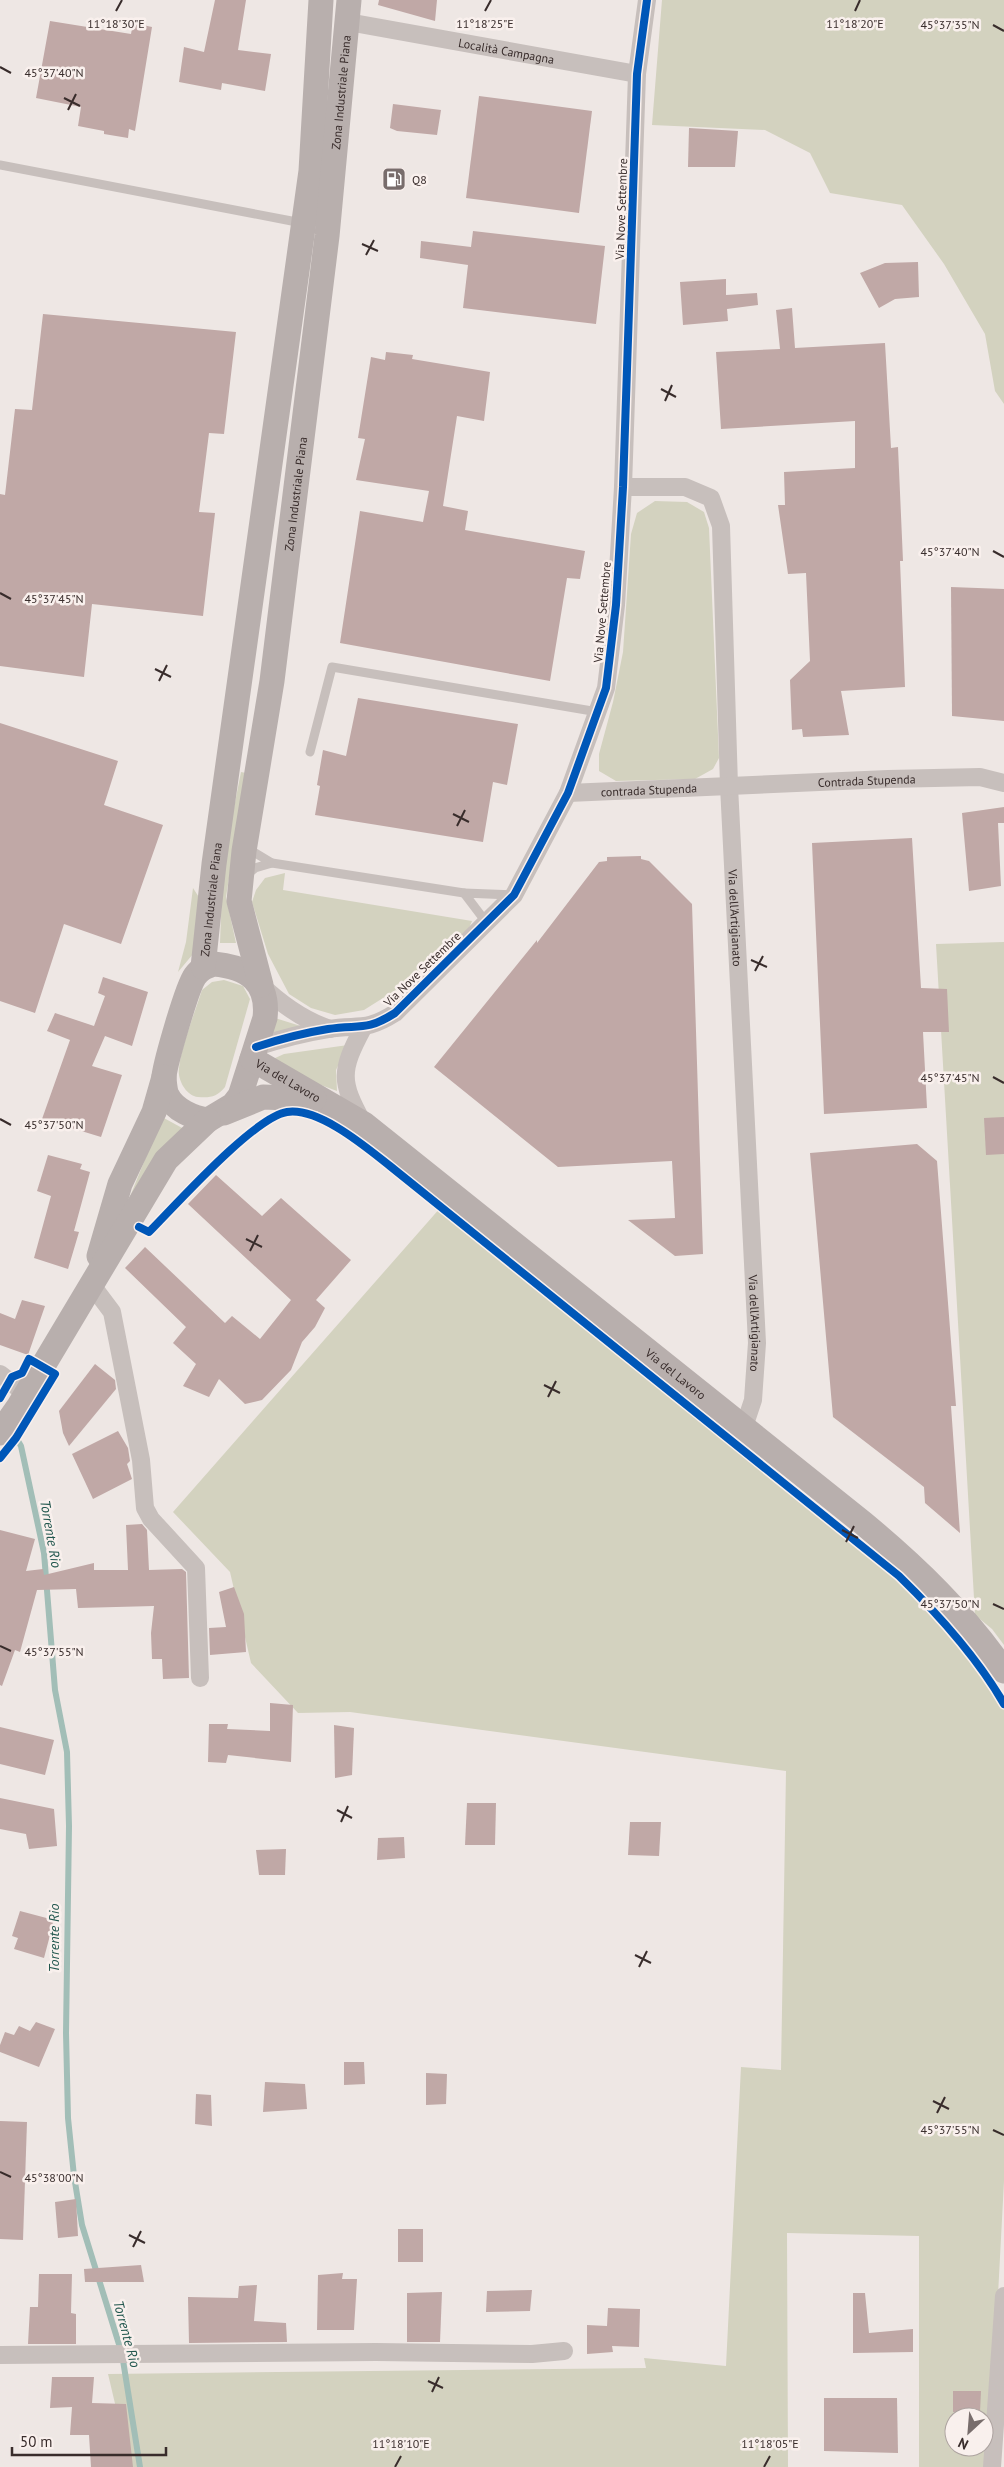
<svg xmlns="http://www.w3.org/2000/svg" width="1004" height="2467" viewBox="0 0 1004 2467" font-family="'PT Sans',sans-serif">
<rect width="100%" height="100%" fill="#eee7e4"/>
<g fill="#d3d2bf" fill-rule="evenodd">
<polygon points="662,0 1004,0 1004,404 995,391 985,334 944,264 902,205 830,193 810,153 765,130 652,125"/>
<polygon points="655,501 687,502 704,512 709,528 719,758 713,769 695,779 616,781 599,771 599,754 613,702 623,652 631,534 637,513"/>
<polygon points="241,772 246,773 226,897 236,943 220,943 223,863"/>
<polygon points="285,873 283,890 472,921 469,928 410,981 364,1010 335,1015 311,1008 289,994 268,954 252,902 256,890 265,878"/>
<polygon points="193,888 202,902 193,954 178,972 186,942"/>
<polygon points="1004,942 1004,1645 992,1629 975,1615 936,944"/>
<path d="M224,980l19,6 7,13 -25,88c-8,10 -15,11 -27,10 -12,-1 -21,-18 -19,-29 2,-21 16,-56 23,-78l10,-8z"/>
<polygon points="275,1018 307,1028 272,1035"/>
<polygon points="348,1045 336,1070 337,1091 275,1068 273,1059 284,1054"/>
<polygon points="162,1117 184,1129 125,1209"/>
<path d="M441,1207l451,358c39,46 83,91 112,145v471l-15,286h-70v-231l-132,-3 1,234h-658l-22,-93 538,-6 -2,-10 82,8 15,-299 40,3 5,-299 -436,-59 -52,1 -47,-50 -21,-91 -57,-60zM954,2417h30v30h-30z"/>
</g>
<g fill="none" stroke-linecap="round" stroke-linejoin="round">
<polyline stroke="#a2beb7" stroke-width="6" points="11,1429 21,1446 44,1553 55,1690 67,1752 69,1826 66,2033 68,2118 74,2176 82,2225 122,2354 140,2467"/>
</g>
<g fill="#c0a8a6">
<polygon points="215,0 246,0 238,50 271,54 265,91 222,83 221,90 179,82 184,47 204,52"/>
<polygon points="379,0 437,0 435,21 378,5"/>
<polygon points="50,21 131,34 133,23 152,27 135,131 129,129 128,138 104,134 104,131 78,126 81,107 36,98"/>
<polygon points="479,96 592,111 579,213 466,198"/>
<polygon points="393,104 441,110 437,135 397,131 390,128"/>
<polygon points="689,128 738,131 735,167 688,167"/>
<polygon points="473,231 605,246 596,324 463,308 468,265 420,258 421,241 471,247"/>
<polygon points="918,262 919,297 895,299 879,308 860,273 885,263"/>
<polygon points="726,279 726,295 757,293 758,305 727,309 728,321 683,325 680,282"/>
<polygon points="792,308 795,348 885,343 891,448 898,447 903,561 900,561 905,687 841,691 849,735 803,737 802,729 792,730 790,680 810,661 806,573 788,574 778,505 785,505 784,472 855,468 855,421 721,429 716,352 780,349 776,310"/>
<polygon points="43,314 236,332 224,434 209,433 199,512 215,513 203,616 92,604 84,677 0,666 0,494 5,495 15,409 32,410"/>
<polygon points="386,352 413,355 412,359 490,372 484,421 457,416 443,506 468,511 465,530 585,551 580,579 567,578 550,681 340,643 360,511 423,522 429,491 356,480 365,439 358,438 371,357 385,360"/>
<polygon points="951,587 1004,589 1004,721 952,716"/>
<polygon points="358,698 518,724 507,785 493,782 483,842 315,815 320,786 317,785 323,750 346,756"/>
<polygon points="0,723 118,761 104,805 163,825 121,944 64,924 35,1013 0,1001"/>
<polygon points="1004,807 1004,823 998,823 1001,886 969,891 962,813"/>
<polygon points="912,838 921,988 947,989 949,1032 923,1032 927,1108 824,1114 812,843"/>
<polygon points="641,856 641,859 649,861 692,904 703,1254 675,1256 628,1220 675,1218 672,1161 558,1167 434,1067 537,940 537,943 599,862 607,861 607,857"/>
<polygon points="103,977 148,992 132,1046 105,1036 92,1066 122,1075 101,1137 42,1119 70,1040 47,1031 55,1013 94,1026 105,996 98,993"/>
<polygon points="1004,1117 1004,1154 986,1155 984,1118"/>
<polygon points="917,1144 937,1161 956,1406 951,1406 960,1533 925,1503 924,1487 833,1417 810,1153"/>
<polygon points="48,1155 82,1164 80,1169 90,1172 74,1231 79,1232 68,1269 34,1258 51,1196 37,1191"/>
<polygon points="216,1175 262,1216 281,1198 351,1260 316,1300 325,1308 315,1327 302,1342 291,1370 262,1400 245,1404 219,1379 209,1397 183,1386 196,1364 173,1343 186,1327 125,1268 145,1247 225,1323 232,1316 260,1339 291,1300 188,1204"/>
<polygon points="22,1300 45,1306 28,1355 0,1345 0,1313 15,1319"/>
<polygon points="95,1364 115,1380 116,1389 69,1446 63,1433 59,1411"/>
<polygon points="118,1431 128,1448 130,1461 127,1464 132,1479 93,1499 72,1454"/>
<polygon points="142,1524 147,1530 149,1570 182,1569 186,1572 189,1678 163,1679 162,1659 152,1659 151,1633 154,1606 78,1608 76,1589 37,1590 20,1652 15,1650 2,1686 0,1685 0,1530 35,1539 26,1571 43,1569 44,1575 94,1563 94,1570 128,1570 126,1525"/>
<polygon points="234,1587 244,1614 246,1652 210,1655 209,1628 226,1627 219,1592"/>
<polygon points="270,1703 293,1705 291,1762 228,1755 226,1763 208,1762 209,1724 228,1724 227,1729 270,1731"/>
<polygon points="334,1725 354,1728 352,1775 335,1778"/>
<polygon points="0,1727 54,1740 45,1775 0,1764"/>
<polygon points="0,1798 54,1809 57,1846 29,1849 26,1834 0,1829"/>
<polygon points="467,1803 496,1803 495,1845 465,1845"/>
<polygon points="630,1822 661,1822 659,1856 628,1855"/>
<polygon points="404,1837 405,1858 377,1860 378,1838"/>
<polygon points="286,1849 285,1875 259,1875 256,1850"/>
<polygon points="20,1911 54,1920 44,1958 14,1949 18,1938 12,1936"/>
<polygon points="36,2022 55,2029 39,2067 0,2052 0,2045 5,2032 14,2035 19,2026 30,2031"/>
<polygon points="344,2062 364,2062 365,2084 344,2085"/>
<polygon points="426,2073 447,2074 446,2104 426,2105"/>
<polygon points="265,2082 305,2084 307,2109 263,2112"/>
<polygon points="196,2094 211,2095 212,2126 195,2124"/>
<polygon points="0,2121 27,2122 23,2240 0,2239"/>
<polygon points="76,2199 78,2236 58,2238 55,2202"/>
<rect x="398" y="2229" width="25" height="33"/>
<polygon points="141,2265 144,2282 85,2282 84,2269"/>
<polygon points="343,2273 342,2279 357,2279 354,2330 317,2330 318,2275"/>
<polygon points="39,2274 72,2274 71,2313 76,2314 76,2344 28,2344 30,2307 38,2307"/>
<polygon points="257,2285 254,2321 286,2323 287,2342 189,2343 188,2297 238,2298 239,2286"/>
<polygon points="532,2290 530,2311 486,2312 487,2291"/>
<polygon points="442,2292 440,2342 407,2342 407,2293"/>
<polygon points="853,2293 865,2293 869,2333 913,2329 913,2352 853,2353"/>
<polygon points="608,2308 640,2309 639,2347 612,2346 613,2352 587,2354 587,2325 607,2326"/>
<polygon points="52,2377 94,2377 92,2403 126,2404 133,2467 91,2467 89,2435 70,2435 72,2407 50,2408"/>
<polygon points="953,2391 981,2391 980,2412 953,2412"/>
<polygon points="824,2398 897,2398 898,2453 824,2451"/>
</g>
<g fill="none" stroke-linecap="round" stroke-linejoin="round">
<g stroke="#c7bfbc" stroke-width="9">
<polyline points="0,165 302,223"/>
<polyline points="310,752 332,667 598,712"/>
<polyline points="247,848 272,863 255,868 247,875"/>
<polyline points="272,863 464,893"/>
<polyline points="486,922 464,893 513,895"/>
</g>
<g stroke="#c7bfbc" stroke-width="18">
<path id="s1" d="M348,22l289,52"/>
<path id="s2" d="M623,487h62l26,11 10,28 8,260 28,557 -4,57 -9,27"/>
<path id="s3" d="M568,793l320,-14 92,-2 24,6"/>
<path d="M261,985c21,20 42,35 69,44"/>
<path d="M363,1028c-23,43 -23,53 0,95"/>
<path d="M256,1047c24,-8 47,-14 72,-18 31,-5 37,3 67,-16l119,-118 54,-102 38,-105 10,-83 7,-118 14,-413 10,-74"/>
<polyline points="91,1284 112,1312 141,1460 145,1508 151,1519 196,1568 200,1678"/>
<polyline points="0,1374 26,1394"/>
<polyline points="0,2355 376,2352 532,2354 564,2351"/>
<polyline points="992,2467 1004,2296"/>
</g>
<g stroke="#b8afad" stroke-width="25">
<path d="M214,964c34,3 55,18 51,54l-25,78 -7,9 -25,15c-14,-2 -34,-10 -41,-25 -2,-4 -3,-15 -3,-19 2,-15 23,-89 31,-100 5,-7 10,-9 19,-12z"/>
<path id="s4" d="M203,967l11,-103 97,-693 10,-171"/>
<path id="s5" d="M261,985l-22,-84 5,-50 28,-170 55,-445 22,-236"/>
<path id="s6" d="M252,1059l112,65 499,399c53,44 102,91 141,148"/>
<polyline points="224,1113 263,1097 314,1099"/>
<polyline points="99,1256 120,1184 154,1112 164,1077"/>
<polyline points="0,1433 19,1406 166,1160 208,1120"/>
</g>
<g stroke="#f9f0ed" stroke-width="11">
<g id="cycleway">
<path d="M256,1047c24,-8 47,-14 72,-18 31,-5 37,3 67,-16l119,-118 54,-102 38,-105 10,-83 7,-118 14,-413 10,-74"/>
<path d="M139,1227l10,5c26,-26 105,-115 138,-120 32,-5 80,36 103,54l509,410c39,38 78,81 105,128"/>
<polyline points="0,1398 12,1377 22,1373 29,1359 55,1374 16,1438 0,1458"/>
</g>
</g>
<use href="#cycleway" stroke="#0057b8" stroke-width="8"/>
</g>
<path fill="none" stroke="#382c2b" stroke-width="2" d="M116,11l6,-11M485,11l6,-11M855,11l5,-11M993,25l11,6M0,67l11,6M64,98l16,8M68,110l8,-16M362,244l16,7M366,255l8,-15M661,389l15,8M665,401l7,-16M993,551l11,6M0,593l11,6M155,669l16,8M159,681l8,-16M453,814l16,8M457,826l8,-16M751,960l16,7M755,971l8,-15M993,1077l11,6M0,1119l11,6M246,1239l16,8M250,1251l8,-16M544,1385l16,8M548,1397l8,-16M842,1530l16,8M846,1542l8,-16M993,1604l11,5M0,1646l11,5M337,1810l15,8M341,1822l7,-16M635,1955l16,8M639,1967l8,-16M933,2101l16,8M937,2113l8,-16M993,2130l11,5M0,2172l11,5M129,2235l16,8M133,2247l8,-16M428,2381l15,7M432,2392l7,-15M395,2467l6,-11M764,2467l6,-11"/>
<defs>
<g id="fuel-square" transform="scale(1.25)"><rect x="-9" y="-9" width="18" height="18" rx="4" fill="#786d6c" stroke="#f9f0ed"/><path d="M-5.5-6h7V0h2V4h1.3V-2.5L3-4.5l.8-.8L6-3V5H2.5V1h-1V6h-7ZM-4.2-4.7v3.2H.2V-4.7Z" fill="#fff"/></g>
</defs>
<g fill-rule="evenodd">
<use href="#fuel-square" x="394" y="179"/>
</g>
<g text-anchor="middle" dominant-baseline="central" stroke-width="5" stroke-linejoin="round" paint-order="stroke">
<g font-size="12" fill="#382c2b" stroke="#f9f0ed">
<text stroke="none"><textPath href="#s1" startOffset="161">Località Campagna</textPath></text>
<text stroke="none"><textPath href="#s5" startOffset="902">Zona Industriale Piana</textPath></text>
<text transform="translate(621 209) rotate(-88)">Via Nove Settembre</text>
<text stroke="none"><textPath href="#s5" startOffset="498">Zona Industriale Piana</textPath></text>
<text transform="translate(602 612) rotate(-85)">Via Nove Settembre</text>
<text stroke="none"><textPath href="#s3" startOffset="299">Contrada Stupenda</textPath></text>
<text stroke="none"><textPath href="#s3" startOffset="81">contrada Stupenda</textPath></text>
<text stroke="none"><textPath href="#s4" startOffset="68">Zona Industriale Piana</textPath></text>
<text stroke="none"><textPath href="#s2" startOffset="512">Via dell'Artigianato</textPath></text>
<text transform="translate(422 969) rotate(-44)">Via Nove Settembre</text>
<text stroke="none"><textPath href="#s6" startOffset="42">Via del Lavoro</textPath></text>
<text stroke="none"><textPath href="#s2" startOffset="918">Via dell'Artigianato</textPath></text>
<text stroke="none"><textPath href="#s6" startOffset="529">Via del Lavoro</textPath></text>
</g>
<g font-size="12" fill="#382c2b" stroke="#f9f0ed" text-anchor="start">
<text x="412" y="179">Q8</text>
</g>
<g font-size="14" font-style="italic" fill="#22574e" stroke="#f9f0ed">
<text transform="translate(51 1534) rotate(80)">Torrente Rio</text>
<text transform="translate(54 1938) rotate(-90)">Torrente Rio</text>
<text transform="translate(127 2334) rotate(75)">Torrente Rio</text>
</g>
</g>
<g font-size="12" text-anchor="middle" fill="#382c2b" stroke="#f9f0ed" stroke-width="5" stroke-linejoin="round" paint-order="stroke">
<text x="116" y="28">11°18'30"E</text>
<text x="485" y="28">11°18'25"E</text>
<text x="855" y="28">11°18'20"E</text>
<text x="950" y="29">45°37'35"N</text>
<text x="54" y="77">45°37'40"N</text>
<text x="950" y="556">45°37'40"N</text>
<text x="54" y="603">45°37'45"N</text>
<text x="950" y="1082">45°37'45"N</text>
<text x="54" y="1129">45°37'50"N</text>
<text x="950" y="1608">45°37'50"N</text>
<text x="54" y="1656">45°37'55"N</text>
<text x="950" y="2134">45°37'55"N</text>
<text x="54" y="2182">45°38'00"N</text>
<text x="401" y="2448">11°18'10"E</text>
<text x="770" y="2448">11°18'05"E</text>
</g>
<g transform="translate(969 2432) rotate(206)"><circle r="24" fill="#f9f0ed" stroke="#aca29f"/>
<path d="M0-4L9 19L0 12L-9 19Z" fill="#786d6c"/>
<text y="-8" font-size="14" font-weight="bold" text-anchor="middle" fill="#382c2b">N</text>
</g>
<path d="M12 2447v8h154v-8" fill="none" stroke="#382c2b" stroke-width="2.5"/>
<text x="20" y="2447" font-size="15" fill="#382c2b" stroke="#f9f0ed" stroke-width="4" paint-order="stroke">50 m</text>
</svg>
